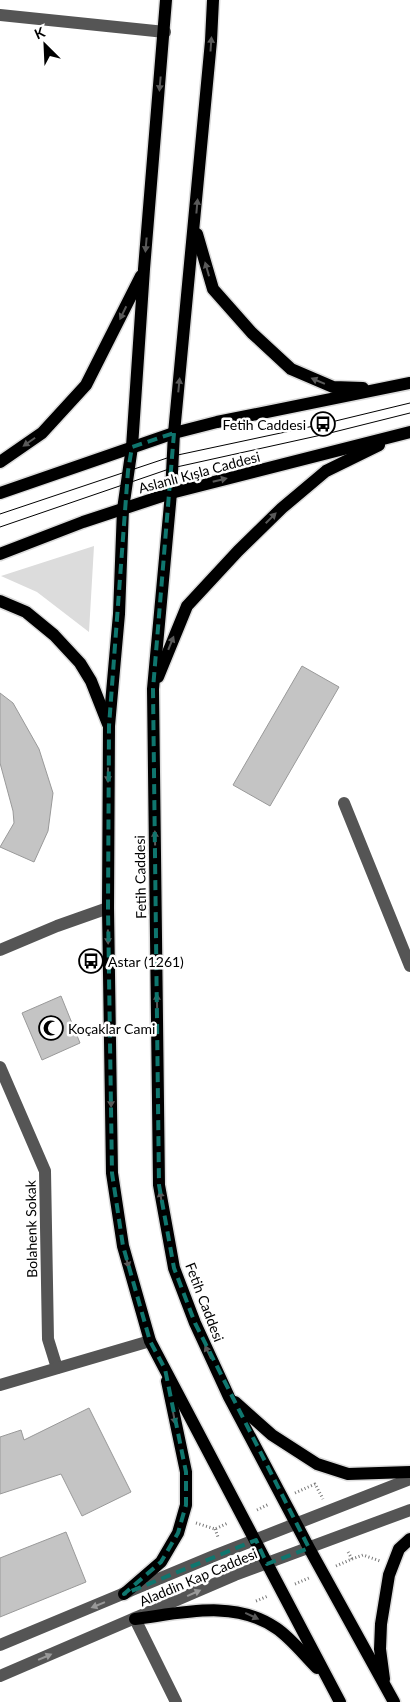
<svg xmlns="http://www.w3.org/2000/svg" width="410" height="1702" viewBox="0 0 410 1702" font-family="Lato,sans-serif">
<rect width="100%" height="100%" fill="#fff"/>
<polygon fill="#dcdcdc" points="94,546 89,632 37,592 1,576"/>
<g fill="#c4c4c4" stroke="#999">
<polygon points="302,666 339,687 270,806 233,785"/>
<polygon points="0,693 13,703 39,749 53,793 48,831 34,862 0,847 14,823 13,811 0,763"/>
<polygon points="61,996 80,1043 42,1060 22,1013"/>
<polygon points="89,1408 131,1492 82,1516 61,1474 0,1494 0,1437 21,1430 24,1440"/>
<polygon points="66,1532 86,1582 0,1617 0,1558"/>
</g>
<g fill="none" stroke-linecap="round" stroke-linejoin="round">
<g stroke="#dbdbdb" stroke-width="15">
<g id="major">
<polyline points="166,0 144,269 132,447 123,509 119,614 109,726 108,908 112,1173 123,1246 150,1341 340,1702"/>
<polyline points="213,0 211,41 174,433 171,493 153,689 159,1185 174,1268 195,1323 229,1397 309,1548 394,1702"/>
<polyline points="197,234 213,289 252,333 291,369 333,387 363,388"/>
<polyline points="0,462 42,433 86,385 141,276"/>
<polyline points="0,493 174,433 217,422 410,383"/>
<polyline points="0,554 83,522 171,493 410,432"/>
<polyline points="0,601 26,612 54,635 80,663 91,681 108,724"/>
<polyline points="158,677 187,606 238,551 282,508 326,471 379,445"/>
<polyline points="235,1402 272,1435 317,1464 348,1474 410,1472"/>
<polyline points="124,1594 161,1562 178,1533 186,1505 186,1472 167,1381"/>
<path d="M135,1619c47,-6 99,-20 141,9 15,10 28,27 41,40"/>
<polyline points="384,1679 380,1649 381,1624 389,1575 399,1549 410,1539"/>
</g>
</g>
<g stroke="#777" stroke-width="3" stroke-dasharray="1 2.5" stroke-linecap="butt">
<polyline points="295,1493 315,1484 323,1499"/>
<polyline points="257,1510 269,1504"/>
<polyline points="196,1523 215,1529 228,1523"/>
<polyline points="215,1529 218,1537"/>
<polyline points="352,1559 363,1555 380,1561"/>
<polyline points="336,1566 352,1559 347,1550"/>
<polyline points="295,1584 309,1578"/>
<polyline points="256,1601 268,1596"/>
</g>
<g stroke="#555" stroke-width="12">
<polyline points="0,15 165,32"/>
<polyline points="344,803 410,966"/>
<polyline points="0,950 57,926 108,908"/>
<polyline points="0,1067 45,1171 48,1339 57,1368"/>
<polyline points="0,1385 150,1341"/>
<polyline points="135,1619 176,1702"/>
<polyline points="0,1645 216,1555 410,1479"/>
<polyline points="0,1676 235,1575 410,1510"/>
</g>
<use href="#major" stroke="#000" stroke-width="12"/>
<g stroke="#000" stroke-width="1">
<polyline points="0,514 173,456 323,424 410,403"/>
<polyline points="0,527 172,468 326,434 410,413"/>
</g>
</g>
<defs><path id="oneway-solid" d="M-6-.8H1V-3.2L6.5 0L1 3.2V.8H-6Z" transform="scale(1.25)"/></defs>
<g fill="#595959">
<use href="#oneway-solid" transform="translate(211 44) rotate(-86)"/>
<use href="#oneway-solid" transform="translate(160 84) rotate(95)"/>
<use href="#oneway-solid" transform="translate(197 206) rotate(-85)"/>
<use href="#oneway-solid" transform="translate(146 245) rotate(95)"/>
<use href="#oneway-solid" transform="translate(207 269) rotate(-106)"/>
<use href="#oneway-solid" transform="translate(123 313) rotate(116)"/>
<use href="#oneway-solid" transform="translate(318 381) rotate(-157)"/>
<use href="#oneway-solid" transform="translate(179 385) rotate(-84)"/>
<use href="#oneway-solid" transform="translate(29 442) rotate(145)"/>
<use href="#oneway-solid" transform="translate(220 480) rotate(-14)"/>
<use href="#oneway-solid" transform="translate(271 518) rotate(-45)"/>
<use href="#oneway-solid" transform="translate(171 643) rotate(-68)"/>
<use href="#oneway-solid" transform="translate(108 775) rotate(90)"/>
<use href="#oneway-solid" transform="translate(155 838) rotate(-91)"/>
<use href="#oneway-solid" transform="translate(108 937) rotate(89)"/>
<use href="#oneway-solid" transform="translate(157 1001) rotate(-91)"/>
<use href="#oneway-solid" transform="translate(111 1100) rotate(89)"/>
<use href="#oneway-solid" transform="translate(161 1198) rotate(-100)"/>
<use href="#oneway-solid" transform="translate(127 1261) rotate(74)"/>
<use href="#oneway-solid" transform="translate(208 1352) rotate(-115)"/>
<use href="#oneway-solid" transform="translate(174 1417) rotate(79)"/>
<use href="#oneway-solid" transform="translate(252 1616) rotate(25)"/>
</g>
<g fill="#999">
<use href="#oneway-solid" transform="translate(194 1593) rotate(-24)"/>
<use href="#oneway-solid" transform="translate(98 1605) rotate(158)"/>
<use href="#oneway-solid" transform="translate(45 1657) rotate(-23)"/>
</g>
<path fill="none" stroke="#0f766e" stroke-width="4" stroke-dasharray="10 6" stroke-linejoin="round" d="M174,433l-21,256 6,496 15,83 21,55 114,225 -42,16 -11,-24 -132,54 37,-32 17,-29 8,-28v-33l-21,-103 -15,-28 -27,-95 -11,-73 -4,-265 1,-182 19,-255 4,-24z"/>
<defs>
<g id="bus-ring" transform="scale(1.25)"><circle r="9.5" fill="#fff" stroke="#000" stroke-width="1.5"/><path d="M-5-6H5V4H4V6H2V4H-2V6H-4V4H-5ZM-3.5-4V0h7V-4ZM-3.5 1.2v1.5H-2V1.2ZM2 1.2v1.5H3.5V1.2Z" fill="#000"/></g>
<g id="mosque-ring" transform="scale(1.25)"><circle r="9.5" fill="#fff" stroke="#000" stroke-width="1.5"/><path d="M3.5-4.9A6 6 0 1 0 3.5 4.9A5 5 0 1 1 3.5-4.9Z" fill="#000"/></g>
</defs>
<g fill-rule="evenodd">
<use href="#bus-ring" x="323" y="424"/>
<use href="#bus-ring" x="91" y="961"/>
<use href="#mosque-ring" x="51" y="1028"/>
</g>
<g text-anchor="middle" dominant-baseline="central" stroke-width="5" stroke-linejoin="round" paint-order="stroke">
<g font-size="14" fill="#000" stroke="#fff" text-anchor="start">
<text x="306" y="424" text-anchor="end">Fetih Caddesi</text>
<text x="108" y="961">Astar (1261)</text>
<text x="68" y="1028">Koçaklar Cami</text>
</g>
<g font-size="14" fill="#000" stroke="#fff">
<text transform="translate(199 472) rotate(-15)">Aslanlı Kışla Caddesi</text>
<text transform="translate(140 877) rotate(-91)">Fetih Caddesi</text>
<text transform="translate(31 1229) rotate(-91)">Bolahenk Sokak</text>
<text transform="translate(205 1302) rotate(69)">Fetih Caddesi</text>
<text transform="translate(198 1577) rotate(-23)">Aladdin Kap Caddesi</text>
</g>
</g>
<g transform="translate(45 45) rotate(336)" stroke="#ffffff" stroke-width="4" paint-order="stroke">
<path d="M0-4L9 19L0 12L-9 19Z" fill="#000000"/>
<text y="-8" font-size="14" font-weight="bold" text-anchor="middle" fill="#000000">K</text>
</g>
</svg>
